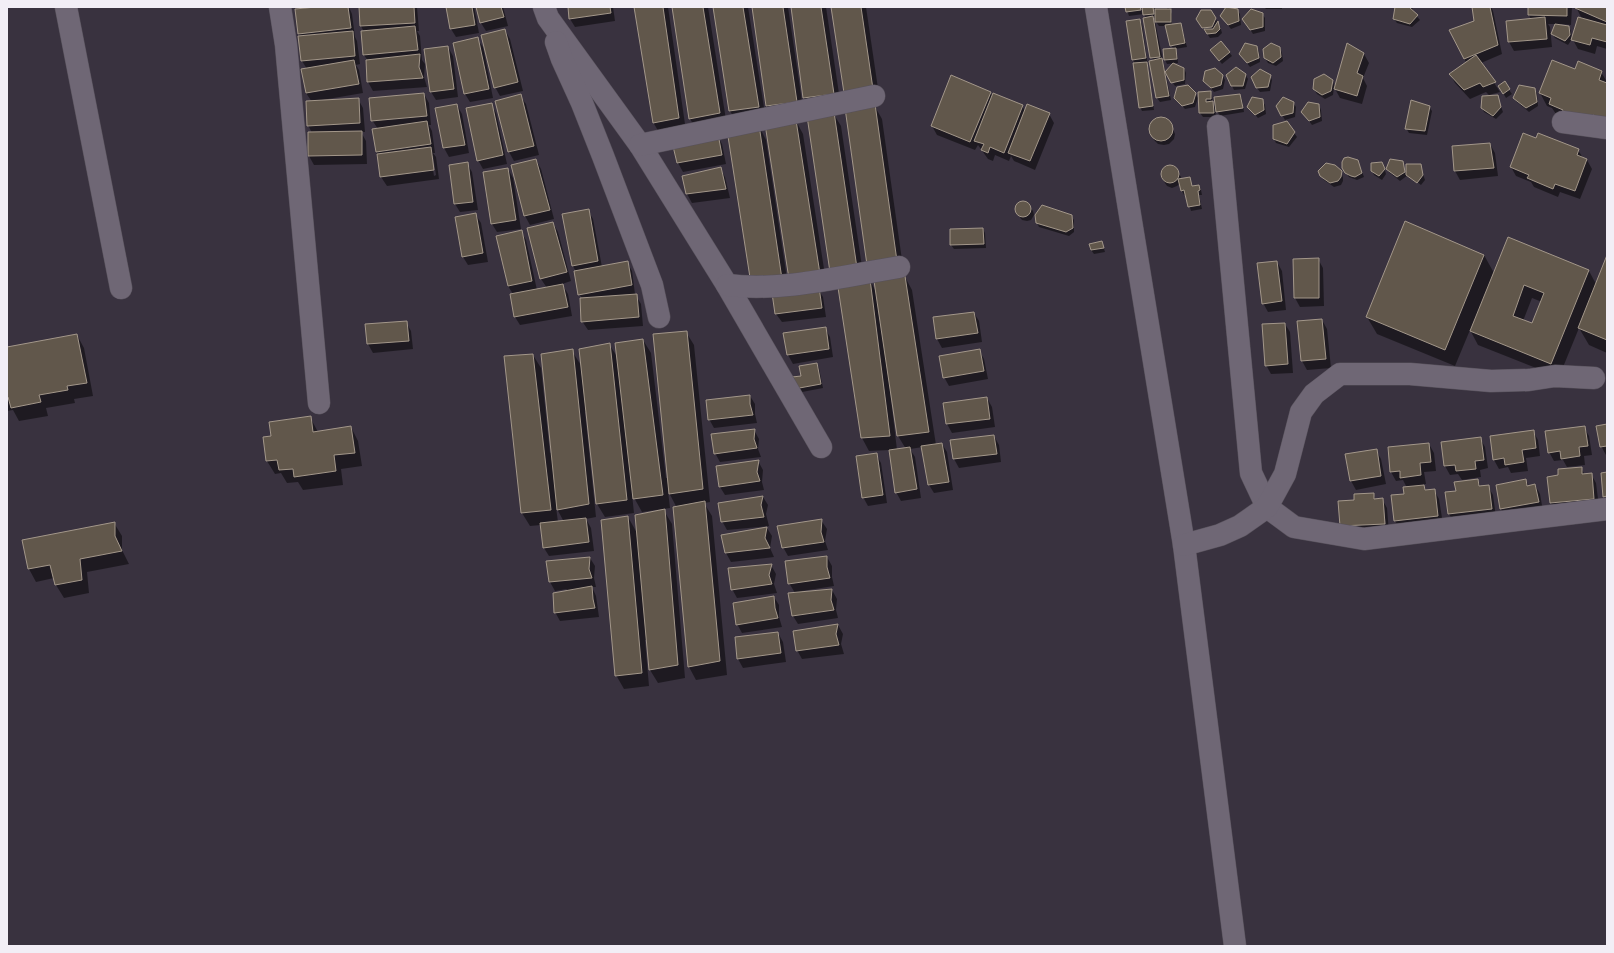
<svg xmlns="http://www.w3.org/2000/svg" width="1614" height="953" viewBox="0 0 1614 953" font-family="'Varela Round',sans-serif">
<rect width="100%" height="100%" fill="#39323f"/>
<g fill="#0007" fill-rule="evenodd">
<polygon points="297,7 350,7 349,7 352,14 355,37 357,41 360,64 356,65 359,70 363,93 322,100 322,101 358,99 363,108 365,132 361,132 366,141 367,164 314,165 309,156 312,133 308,125 312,102 306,93 302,70 307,69 302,61 300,37 298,34 299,10"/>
<polygon points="360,7 417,7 419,31 417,31 420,36 422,60 425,64 424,77 427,87 373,91 368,82 368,61 364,55 364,32 361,26"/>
<polygon points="447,7 474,7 479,33 456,37 451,29"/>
<polygon points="477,7 503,7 508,26 486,31 481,23"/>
<polygon points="569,7 613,7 615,21 575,27 570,19"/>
<polygon points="635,7 668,7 686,131 661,136 653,122"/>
<polygon points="673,7 708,7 727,126 698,132 690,119"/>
<polygon points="714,7 748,7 766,120 738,124 730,111"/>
<polygon points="753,7 788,7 804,115 775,119 767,106"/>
<polygon points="792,7 826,7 841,107 812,111 804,98"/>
<polygon points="832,7 866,7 880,102"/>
<polygon points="1126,7 1141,7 1142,14 1144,14 1143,7 1155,7 1155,10 1168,10 1166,7 1176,7 1169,8 1172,14 1172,25 1180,24 1182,28 1187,47 1175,49 1177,53 1178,63 1167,64 1165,60 1173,49 1166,26 1159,26 1156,22 1156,18 1153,18 1155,21 1171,100 1160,102 1157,98 1153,61 1144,19 1146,18 1144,14 1129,16"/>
<polygon points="1264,7 1282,7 1282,9 1266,9"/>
<polygon points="1396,7 1413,7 1412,11 1420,20 1412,27 1397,23 1394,19"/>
<polygon points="1475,7 1491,7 1493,11 1502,54 1481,63 1500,92 1489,95 1486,92 1470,99 1455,83 1450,74 1467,63 1464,59 1475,21"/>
<polygon points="1529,7 1572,7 1571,25 1561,24 1561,26 1569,27 1571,31 1572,39 1568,45 1555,38 1552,34 1556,24 1548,24 1550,27 1552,47 1514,51 1509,42 1531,19 1529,15"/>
<polygon points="1576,7 1607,7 1607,49 1597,46 1595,54 1578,49 1573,40 1582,19"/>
<polygon points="1237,10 1240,14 1241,25 1231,29 1221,16"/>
<polygon points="1211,11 1220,26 1222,33 1218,37 1210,38 1197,19"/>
<polygon points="1262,14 1265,18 1265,31 1253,34 1246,23"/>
<polygon points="1139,20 1142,24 1154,110 1142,111 1140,107 1135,64 1133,60 1127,22"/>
<polygon points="505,30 510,39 523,91 500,96 495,87"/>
<polygon points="477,39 483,47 493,98 470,102 465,94"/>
<polygon points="1347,45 1364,54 1369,63 1363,78 1367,86 1362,104 1340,98 1334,87 1333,95 1325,99 1317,94 1314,89 1332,81 1336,88"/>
<polygon points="1256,46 1259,51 1260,62 1250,67 1243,58"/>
<polygon points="448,47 453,56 458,97 436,100 431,92"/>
<polygon points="1280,48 1282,53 1283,61 1276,66 1268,63 1265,58"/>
<polygon points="1229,52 1232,56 1222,64 1214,54"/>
<polygon points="1184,68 1186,73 1185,84 1175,86 1166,72"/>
<polygon points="1575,70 1601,72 1607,82 1607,130 1558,117 1552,108 1547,106 1540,93"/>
<polygon points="1245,74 1248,79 1245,89 1234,90 1227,75"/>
<polygon points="1222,75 1225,80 1223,89 1214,92 1205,81"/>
<polygon points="1270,75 1272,80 1270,91 1260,92 1257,88"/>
<polygon points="1504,83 1512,94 1506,98 1499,86"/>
<polygon points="1534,89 1537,93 1538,106 1529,112 1517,102 1514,98"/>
<polygon points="990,92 993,97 1022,106 1025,111 1049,114 1054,123 1035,170 1014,161 1011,156 1009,161 995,155 993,161 988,159 978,145 975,150 937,135 932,126"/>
<polygon points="1210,92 1212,96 1213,103 1217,110 1240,95 1242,99 1244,112 1220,116 1215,108 1216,117 1203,117 1200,113 1199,93"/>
<polygon points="1195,93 1198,98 1195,107 1185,109 1175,98"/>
<path d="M424,94l5,9 2,22h-2l3,6 3,22h-2l3,4 3,22 -52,7 -6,-9 -8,-47 5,-1 -6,-9zM431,156h2l3,19 -2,1z"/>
<polygon points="520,96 526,104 539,155 514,161 509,152 497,102"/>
<polygon points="1497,96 1503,112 1496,119 1484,112 1482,108"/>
<polygon points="1262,100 1265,105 1266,114 1258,118 1248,107"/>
<polygon points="1293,103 1296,107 1295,117 1285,120 1277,106"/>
<polygon points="491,104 496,113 507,164 483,169 478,160"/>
<polygon points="457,105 462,114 469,153 449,157 444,148"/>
<polygon points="874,105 882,119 904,274 876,278"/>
<polygon points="1319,105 1321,110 1322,121 1312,125 1305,116"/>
<polygon points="1429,107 1432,111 1427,135 1409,133 1406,128"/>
<path d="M833,113l8,13 23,154h6l6,12 29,-15 7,13 24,155 6,-1 5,8 6,38 -19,3 -5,-8 -6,-38 -13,2 5,8 6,41 -20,3 -5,-9 -6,-42 -21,1 -7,-13 -23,-153zM890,391h2l6,45 8,13 -9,1z"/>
<polygon points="1160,118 1166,119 1170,123 1175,134 1174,139 1169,144 1164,145 1158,144 1154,140 1149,130 1150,124 1154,120"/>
<polygon points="796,121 803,134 827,288 818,289 823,297 826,317 782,322 776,314 759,126 766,140 789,292 797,291"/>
<polygon points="1286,122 1297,137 1289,147 1276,143 1274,139"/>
<polygon points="717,135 722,144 726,164 683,172 678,163 674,143"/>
<polygon points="1537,139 1578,150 1583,158 1587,160 1592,169 1580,199 1560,192 1558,197 1534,187 1531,182 1516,176 1511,167"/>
<polygon points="1490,144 1495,153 1498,176 1460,180 1455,171 1453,147"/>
<polygon points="1344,159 1354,159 1358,161 1364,177 1357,180 1349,177 1343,168"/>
<polygon points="536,160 541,169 554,219 530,225 525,216 513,166"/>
<polygon points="1402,162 1406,174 1420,165 1425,180 1421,185 1408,175 1400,181 1390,173 1387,169"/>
<polygon points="467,163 472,172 478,210 460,212 455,204"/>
<polygon points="1326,164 1331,164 1341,172 1343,177 1343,181 1341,185 1334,187 1324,180 1321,175"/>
<polygon points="1170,166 1175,168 1181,177 1180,180 1189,179 1193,187 1199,186 1201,190 1202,195 1199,195 1202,209 1191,211 1186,194 1184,195 1182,191 1180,183 1177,186 1172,188 1167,186 1161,177 1162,171 1165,167"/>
<polygon points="1384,167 1386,174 1382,180 1374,175 1372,170"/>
<polygon points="720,168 725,177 730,198 692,203 687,194 683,176"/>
<polygon points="508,169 513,178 521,229 497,232 492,224"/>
<polygon points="1022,202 1027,203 1033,211 1034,215 1031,220 1027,221 1022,220 1016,212 1016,207 1018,203"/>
<polygon points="588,210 593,219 602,267 627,262 632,271 635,294 641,304 643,326 588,330 582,321 582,298 579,294 576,272 573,266 563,215"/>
<polygon points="476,215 481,223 488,262 468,265 463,257"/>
<polygon points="1071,216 1074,220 1074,232 1069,236 1039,227 1037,223"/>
<polygon points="553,223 558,232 571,281 562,284 568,294 572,316 520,325 515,317 513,294 508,286 498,236 521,231 526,240 537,290 547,288 541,279 528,229"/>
<polygon points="983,229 985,233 986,248 954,249 951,245"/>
<path d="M1508,238l81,33 7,13 11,-26v95l-18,-8 -10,-17 -20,49 -81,-32 -8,-15 -15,36 -78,-32 -10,-17 117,-62 10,18zM1532,298l10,4 -9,22 -10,-3z"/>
<polygon points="1102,242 1105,252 1094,254 1091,250"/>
<polygon points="1318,259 1323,268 1324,306 1300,307 1295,298"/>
<polygon points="1277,262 1282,271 1286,310 1268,312 1263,303"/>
<polygon points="974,313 979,321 982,342 942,348 937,339"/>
<polygon points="1322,320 1327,329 1331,368 1307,370 1302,361 1298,322"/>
<polygon points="406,322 411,331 413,349 373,353 368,344"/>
<polygon points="1285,324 1290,332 1293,373 1271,374 1266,365"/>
<polygon points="825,328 830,337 833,357 793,364 788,355"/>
<path d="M686,332l8,13 16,157 -6,1 8,13 15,159 -31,5 -7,-13 -15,-159h3l-9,-17 2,17 -28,4 -10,-18 2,19 -29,4 -8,-13 -10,-92h-2l11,105 -10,2 5,9 3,23 -45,5 -5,-8 -3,-23 -11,1 -8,-13 -17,-156 28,-2 8,13 9,85 2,-1 20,-101 10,16 27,-23 9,14 25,-18 8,13 15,125h2zM556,507l8,15h-6z"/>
<polygon points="77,335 84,348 93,396 74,399 75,403 46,408 48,416 19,421 13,410 7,411 7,348"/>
<polygon points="979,350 984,359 988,379 949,386 944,377"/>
<polygon points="817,364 819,368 823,388 797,393 802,377"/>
<polygon points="750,396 755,404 755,414 757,423 714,428 709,419"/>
<polygon points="987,398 992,407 995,427 952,433 947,424"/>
<polygon points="310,417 318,432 351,427 358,441 362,466 341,469 343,485 303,490 298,482 287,483 281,473 275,474 267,461 264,438 272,437"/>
<polygon points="1607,425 1607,455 1606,455 1601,446"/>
<polygon points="1584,427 1589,436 1592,455 1584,456 1585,465 1567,467 1563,460 1554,461 1549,452"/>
<polygon points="754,430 759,439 758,449 761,457 720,462 715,453"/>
<polygon points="1533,431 1538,440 1540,456 1526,458 1528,471 1511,473 1508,467 1499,469 1494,460"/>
<polygon points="994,436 999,445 1001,462 959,468 954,459 951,441"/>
<polygon points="1480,438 1485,447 1488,468 1480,470 1481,477 1462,480 1458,474 1450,475 1445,466"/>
<polygon points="1429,444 1434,453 1436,471 1424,472 1426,484 1423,484 1426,490 1434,490 1439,499 1443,524 1400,529 1395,521 1407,488 1403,480 1396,481 1391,472"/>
<polygon points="1376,450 1381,459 1386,484 1356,490 1351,481 1346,455"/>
<polygon points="876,454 881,463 887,503 868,506 863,497"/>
<polygon points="758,461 763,470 762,482 764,490 725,495 720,487"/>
<polygon points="1581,468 1585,475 1591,474 1596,483 1599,507 1556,512 1551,503 1548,478 1560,476"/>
<polygon points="1478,480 1481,487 1488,486 1493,495 1496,517 1454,523 1449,514 1446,493 1457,492"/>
<polygon points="1526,480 1529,486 1535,485 1540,494 1543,511 1506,518 1501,509 1497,486"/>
<path d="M1373,494l3,6 6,-1 5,9 2,25 -48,-7 14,-26zM1382,507h2l2,22h-2z"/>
<polygon points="763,497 768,505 766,514 769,526 727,530 722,521"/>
<polygon points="663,509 672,524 685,678 658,683 650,670 647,640 645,640 649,686 624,689 616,675 628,517 637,533 664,511"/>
<polygon points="821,520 827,529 825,541 828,550 788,556 783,547"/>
<polygon points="114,523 122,536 122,550 129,564 87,572 89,593 64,598 56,585 54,578 36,582 29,569 23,541"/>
<polygon points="767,528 772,536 770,548 774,557 731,562 726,553"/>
<polygon points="827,557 832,566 832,577 834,586 802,591 802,593 832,590 837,599 836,610 838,618 798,624 793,616 795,593 789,583"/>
<polygon points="590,558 595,566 594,578 596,587 592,587 596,596 599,617 560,621 555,612 567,589 555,591 550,582"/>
<polygon points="771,565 776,574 774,584 777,593 737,598 732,589"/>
<polygon points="774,597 779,605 779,617 782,627 742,633 737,624"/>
<polygon points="838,625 843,634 841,644 844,654 802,659 797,650"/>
<polygon points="778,633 783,642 786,662 743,668 738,659 737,638"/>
</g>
<g fill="#61574b" stroke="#a3978a" fill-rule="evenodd">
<polygon points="316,7 348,7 351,28 298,34 295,9"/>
<polygon points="359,7 414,7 415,23 360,26"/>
<polygon points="446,7 472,7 475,25 450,29"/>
<polygon points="476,7 501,7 504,17 480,23"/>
<polygon points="568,7 610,7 611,13 569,19"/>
<polygon points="634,7 663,7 679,118 653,123"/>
<polygon points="672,7 703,7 720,113 689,119"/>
<polygon points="713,7 743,7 759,107 729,111"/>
<polygon points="752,7 783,7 797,102 766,106"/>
<polygon points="791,7 821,7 834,94 803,98"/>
<polygon points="831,7 861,7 873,89 844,93"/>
<polygon points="1125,7 1140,7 1141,10 1126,12"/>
<polygon points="1142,7 1153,7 1154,14 1143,15"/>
<polygon points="1226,7 1238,9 1239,21 1228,25 1220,16"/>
<polygon points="1395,7 1410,7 1410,8 1418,15 1410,24 1393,19"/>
<polygon points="1472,7 1490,7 1498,45 1464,59 1449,30 1474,21"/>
<polygon points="1528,7 1567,7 1567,16 1528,15"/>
<polygon points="1575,7 1607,7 1607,22 1575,8"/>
<rect x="1155" y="9" width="16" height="13"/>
<polygon points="1251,9 1263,13 1263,27 1250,30 1242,19"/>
<polygon points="1201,10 1211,10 1216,18 1212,27 1202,28 1196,19"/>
<polygon points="1153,16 1160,57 1150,58 1143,18"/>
<polygon points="1545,17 1547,39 1508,42 1506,21"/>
<polygon points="1578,17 1607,25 1607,42 1592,38 1590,45 1571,40"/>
<polygon points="1140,19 1146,58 1132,60 1126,21"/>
<polygon points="1218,21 1220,29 1216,33 1207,34 1204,29 1213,29"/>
<polygon points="1181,23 1185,43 1170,46 1165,25"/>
<polygon points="1555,24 1569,26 1570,35 1565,41 1551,34"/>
<polygon points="415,26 418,50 363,55 361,31"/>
<polygon points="505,29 518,82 494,88 481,35"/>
<polygon points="353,31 355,56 301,61 298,36"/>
<polygon points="478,37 489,89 464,94 453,43"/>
<polygon points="1221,41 1230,52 1219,61 1210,50"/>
<polygon points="1245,43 1257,46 1259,58 1247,63 1239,54"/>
<polygon points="1271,43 1280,47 1281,57 1273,63 1264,58 1263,49"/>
<polygon points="1347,43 1364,53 1357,73 1363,76 1357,96 1334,89"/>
<polygon points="448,46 454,89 430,92 424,49"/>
<polygon points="1176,48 1177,59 1164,60 1163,49"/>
<polygon points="420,54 419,67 423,78 367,82 366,60"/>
<polygon points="1476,55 1496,82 1483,87 1480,83 1464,90 1449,74"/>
<polygon points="1162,58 1169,96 1156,98 1149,61"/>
<polygon points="354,60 359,84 306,93 301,69"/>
<polygon points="1552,60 1575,69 1578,61 1602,71 1599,80 1607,83 1607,116 1605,120 1593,115 1590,120 1562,113 1563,110 1549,104 1551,98 1539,93"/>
<polygon points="1147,62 1153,106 1139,108 1133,63"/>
<polygon points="1173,63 1184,68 1184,80 1171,83 1165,72"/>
<polygon points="1236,67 1246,74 1243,86 1231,86 1226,75"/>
<polygon points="1215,68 1223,75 1221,85 1211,88 1203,81 1205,71"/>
<polygon points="1260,69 1271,75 1268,87 1256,88 1251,77"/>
<polygon points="1324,74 1333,80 1331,91 1322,95 1313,89 1314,79"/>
<polygon points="951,75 991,92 970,142 931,126"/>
<polygon points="1505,81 1510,89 1503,94 1498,86"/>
<polygon points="1188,85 1196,93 1193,103 1182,106 1174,98 1177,87"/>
<polygon points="1519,85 1535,88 1537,102 1526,108 1513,98"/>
<polygon points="1211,91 1211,99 1206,99 1206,102 1213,101 1214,113 1199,113 1198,92"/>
<polygon points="424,93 427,116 371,121 369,98"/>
<polygon points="993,93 1023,105 1004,153 990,147 988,153 981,150 984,144 974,141"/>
<polygon points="521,94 534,146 508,152 495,101"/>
<polygon points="1240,94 1243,108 1216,112 1214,97"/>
<polygon points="1498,95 1501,107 1493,116 1481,108 1482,96"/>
<polygon points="1252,97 1263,99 1264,110 1255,115 1247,107"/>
<polygon points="1283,97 1294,102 1293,113 1281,116 1276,106"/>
<polygon points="359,98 360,123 307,126 306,101"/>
<polygon points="1411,100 1430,106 1425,131 1405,129"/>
<polygon points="1308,102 1319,104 1320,117 1309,121 1301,112"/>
<polygon points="492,103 503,155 477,161 466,108"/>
<polygon points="457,104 465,145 443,148 435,108"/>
<polygon points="875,104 897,261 867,265 845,108"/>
<polygon points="1027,104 1050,113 1030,161 1008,153"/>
<polygon points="834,112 857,268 830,272 807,116"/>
<circle cx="1161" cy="129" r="12"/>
<polygon points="796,120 820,274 789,279 765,124"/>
<polygon points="427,121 431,144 376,152 372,129"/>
<polygon points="1287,121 1295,132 1287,144 1273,139 1273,125"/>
<polygon points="759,125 782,279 751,284 727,130"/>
<polygon points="362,131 362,155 308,156 308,132"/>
<polygon points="1523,133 1536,138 1538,133 1579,149 1577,155 1587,159 1575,191 1555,184 1553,189 1527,178 1529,175 1510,167"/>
<polygon points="718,134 722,155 677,163 672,142"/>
<polygon points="1490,143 1494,168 1454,171 1452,146"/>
<polygon points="431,147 434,170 380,177 377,154"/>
<polygon points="1348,157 1358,160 1362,173 1355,177 1351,176 1345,173 1342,168 1342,162 1344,158"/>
<polygon points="536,159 550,210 524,216 511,165"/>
<polygon points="1390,159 1403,161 1405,172 1397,177 1386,169"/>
<polygon points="468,162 473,202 454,204 449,165"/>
<polygon points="1382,162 1385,169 1379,176 1371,171 1371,163"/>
<polygon points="1326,163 1335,165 1342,171 1341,177 1338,181 1330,183 1320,176 1318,171"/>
<polygon points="1406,164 1421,164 1423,175 1417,183 1406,175"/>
<circle cx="1170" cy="174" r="9"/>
<polygon points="721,167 726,189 686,194 682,176"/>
<polygon points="508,168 516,220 491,224 483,172"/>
<polygon points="1190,177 1192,186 1199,185 1200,190 1198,191 1200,205 1188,207 1184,190 1181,191 1178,179"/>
<circle cx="1023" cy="209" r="8"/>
<polygon points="1042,205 1072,215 1073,228 1066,232 1036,223 1035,215"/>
<polygon points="589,209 598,261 572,266 562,214"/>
<polygon points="476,213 483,253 462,257 455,217"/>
<polygon points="1405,221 1484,255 1445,350 1366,317"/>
<polygon points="553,222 567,272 540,279 527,228"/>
<polygon points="983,228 984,244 950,245 950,229"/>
<polygon points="522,230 532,281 508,286 496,236"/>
<path d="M1508,237l81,33 -38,94 -81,-33zM1524,285l20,8 -12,30 -19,-7z"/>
<polygon points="1102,241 1104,248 1091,250 1089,244"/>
<polygon points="1607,255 1607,340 1578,328"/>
<polygon points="1319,258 1319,298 1294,298 1293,259"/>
<polygon points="628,261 632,285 578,295 574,271"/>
<polygon points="1277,261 1282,301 1262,304 1257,263"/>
<polygon points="905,276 929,432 897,436 874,281"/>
<polygon points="870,279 890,436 861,438 837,281"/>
<polygon points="563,284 568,307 514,317 510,294"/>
<polygon points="819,287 822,308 775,314 772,293"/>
<polygon points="637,294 639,317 581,322 580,298"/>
<polygon points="974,312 978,333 936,339 933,317"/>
<polygon points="1322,319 1326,359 1301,361 1297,321"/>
<polygon points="407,321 409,341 367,344 365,324"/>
<polygon points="1285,323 1288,364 1265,366 1262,324"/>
<polygon points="826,327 829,349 787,355 783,333"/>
<polygon points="687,331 703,489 669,494 653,334"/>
<polygon points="77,334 87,383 67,386 68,390 39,395 41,402 11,408 8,397 7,397 7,347"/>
<polygon points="643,339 663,495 633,499 615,343"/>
<polygon points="610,343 627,500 596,504 579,349"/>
<polygon points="573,349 589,504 557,510 541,354"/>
<polygon points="980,349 984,371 943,378 939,356"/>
<polygon points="533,354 551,510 521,513 504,356"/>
<polygon points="817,363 821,384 794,389 792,377 801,376 799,366"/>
<polygon points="750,395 750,404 753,415 708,420 706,400"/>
<polygon points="987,397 990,419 946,424 943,403"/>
<polygon points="311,416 313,432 351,426 355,453 334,455 336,471 294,477 293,469 279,470 277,460 266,461 263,437 271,436 269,422"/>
<polygon points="1607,424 1607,446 1600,447 1596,426"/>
<polygon points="1585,426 1588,446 1579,447 1580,456 1561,459 1560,451 1548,453 1545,431"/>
<polygon points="755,429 754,439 757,448 714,454 711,434"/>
<polygon points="1534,430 1536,448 1522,450 1524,462 1505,465 1504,458 1493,460 1490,436"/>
<polygon points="994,435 997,454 953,459 950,440"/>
<polygon points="1481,437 1484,460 1475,461 1476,469 1456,471 1455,465 1444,466 1441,442"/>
<polygon points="942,443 949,482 928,485 921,446"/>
<polygon points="1429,443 1431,462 1420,463 1421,475 1400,478 1400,471 1390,472 1388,447"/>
<polygon points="910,447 917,489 895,493 889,450"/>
<polygon points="1377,449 1381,476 1350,481 1345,454"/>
<polygon points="877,453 883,495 862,498 856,456"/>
<polygon points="759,460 757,472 760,481 719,487 716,466"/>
<polygon points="1582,467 1582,474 1592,473 1594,499 1550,503 1547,477 1558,475 1558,469"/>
<polygon points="1607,472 1607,496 1603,497 1601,473"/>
<polygon points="1478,479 1479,486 1489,485 1492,509 1448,514 1445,492 1456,491 1454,482"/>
<polygon points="1526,479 1527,486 1535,484 1539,502 1500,509 1496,485"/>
<polygon points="1424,485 1425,490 1435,489 1438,516 1394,521 1391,495 1404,494 1403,487"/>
<polygon points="1374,493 1374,499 1383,498 1385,524 1340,526 1338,501 1354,500 1354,494"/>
<polygon points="763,496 761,505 764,517 721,522 718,503"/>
<polygon points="705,501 720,661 688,667 673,507"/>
<polygon points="665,509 678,665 649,670 635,515"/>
<polygon points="628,516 642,673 615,676 601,520"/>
<polygon points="586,518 589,542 543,548 540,523"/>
<polygon points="822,519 821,532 824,542 782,548 777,526"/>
<polygon points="115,522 115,536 122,551 80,559 82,580 55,585 50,565 28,569 22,540"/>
<polygon points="767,527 765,538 770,548 725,553 721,535"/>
<polygon points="827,556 827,567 830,578 788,584 785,561"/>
<polygon points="590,557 589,569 592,578 549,582 546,561"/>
<polygon points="772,564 769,575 772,584 731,590 728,568"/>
<polygon points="592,586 593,599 595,608 554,613 553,593"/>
<polygon points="832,589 831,600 834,610 792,616 788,593"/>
<polygon points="774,596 775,608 778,618 736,625 733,603"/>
<polygon points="838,624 836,634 839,645 796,651 793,631"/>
<polygon points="778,632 781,653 737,659 735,637"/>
</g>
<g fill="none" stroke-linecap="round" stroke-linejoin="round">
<g stroke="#57515b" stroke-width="23">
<g id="minor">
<polyline points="66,7 121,288"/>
<polyline points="280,7 286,45 319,403"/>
<polyline points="544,7 548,18 640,145 727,285 821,447"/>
<polyline points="1096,7 1184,545 1235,946"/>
<polyline points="556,42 562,59 582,103 603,156 652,285 659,317"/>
<polyline points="1563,122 1607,128"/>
<polyline points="1218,126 1251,473 1267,507 1294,527 1364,539 1607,509"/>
<polyline points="640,145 874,96"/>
<path d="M727,285c57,7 116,-9 172,-18"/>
<polyline points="1184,545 1220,535 1240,526 1267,507 1285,474 1301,412 1314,394 1340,374 1410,374 1491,381 1529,380 1555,376 1594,378"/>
</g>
</g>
<use href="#minor" stroke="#6f6775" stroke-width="22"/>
</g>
<rect width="1614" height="953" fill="none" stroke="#f2eef6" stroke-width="16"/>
</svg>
